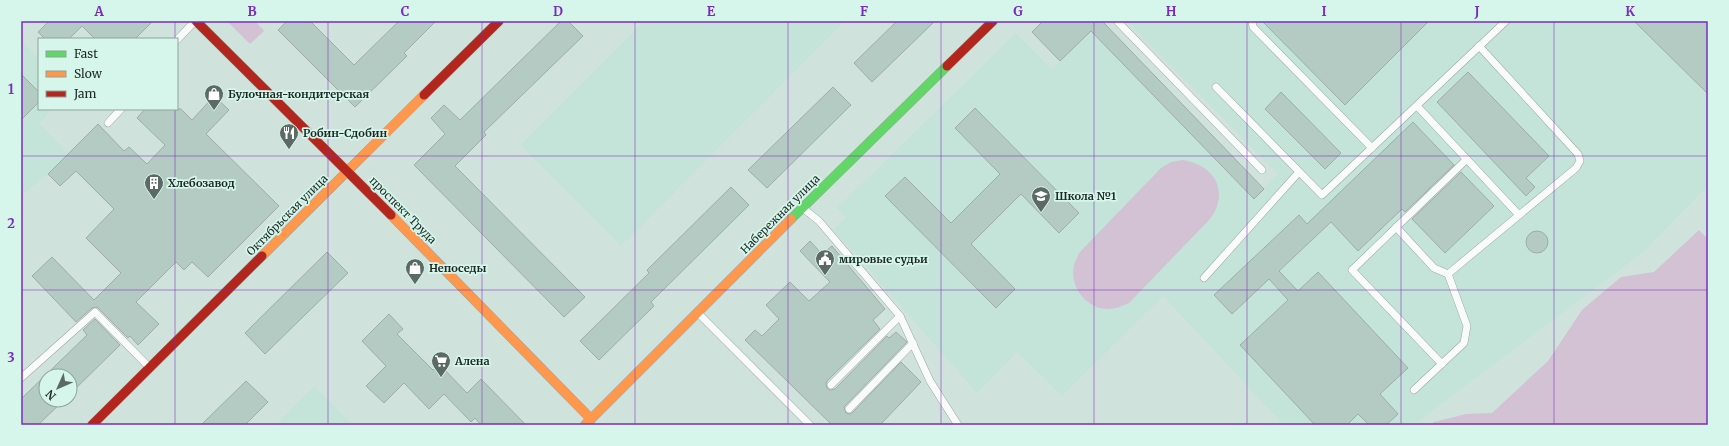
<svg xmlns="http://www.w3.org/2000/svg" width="1729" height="446" viewBox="0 0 1729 446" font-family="Merriweather,serif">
<rect width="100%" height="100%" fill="#d0e2dc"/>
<g fill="#c4e3d9">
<polygon points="644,21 845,21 621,246 520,145"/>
<polygon points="1127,21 1708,21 1708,186 1642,253 1413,425 1284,425 1163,296 1062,396 1017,352 977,393 834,230 846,217 837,208 1016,33 1052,69 1091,31 1254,199 1278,174"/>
<polygon points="22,41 39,59 39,109 52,109 39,123 68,154 48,174 21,196"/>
<polygon points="314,386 353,425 276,425"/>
</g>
<g fill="#d2c2d3">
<polygon points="227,21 255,21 264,31 250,44"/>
<path d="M1183,160c24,4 42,21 34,46 -1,5 -5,10 -8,14l-80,83c-7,3 -14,6 -21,6 -22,0 -39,-23 -34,-44 1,-4 4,-8 5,-12l82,-85 10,-6z"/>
<polygon points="1699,230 1708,239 1708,425 1430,425 1434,422 1466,414 1492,413 1548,361 1582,310 1621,277 1654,272"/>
</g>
<g fill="#b3cbc3" stroke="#9fada8">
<polygon points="49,21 153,21 135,39 95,39 82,26 69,39 45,39 38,32"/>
<polygon points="287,21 310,21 354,65 399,21 436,21 404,53 407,56 355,107 278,30"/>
<polygon points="561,21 568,21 583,36 484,132 486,135 455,166 585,297 564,317 414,165 445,134 431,118 444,105 460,120"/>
<polygon points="897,21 935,21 872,82 854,63"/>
<polygon points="1043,21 1102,21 1264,189 1254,199 1091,31 1060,61 1032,32"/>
<polygon points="1262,21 1429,21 1345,105"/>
<polygon points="1634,21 1708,21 1708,94"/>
<polygon points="1468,72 1549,156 1526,178 1535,187 1526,196 1437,102"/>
<polygon points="21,74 39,92 39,102 21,120"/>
<polygon points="833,87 851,105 767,188 748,170"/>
<polygon points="1281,92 1341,153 1325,169 1265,109"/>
<polygon points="214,96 229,110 206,134 279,206 208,277 192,262 184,270 176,262 136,302 159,324 138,345 130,336 128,338 97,307 92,308 76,322 32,276 52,257 94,300 121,273 86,238 114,209 76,171 60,186 48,174 98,124 124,151 129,147 147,164 165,145 137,118 145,109 181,109 192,120"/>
<polygon points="975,108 1079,213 1059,233 1021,194 971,244 1015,289 996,308 885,196 905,177 951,223 1000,174 955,128"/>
<polygon points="1413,122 1454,165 1405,212 1402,209 1358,251 1331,222 1279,271 1298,291 1318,272 1408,368 1380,394 1398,414 1386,425 1369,425 1358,414 1347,425 1315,425 1240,345 1288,300 1269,279 1232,314 1214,295 1299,215 1307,224"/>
<polygon points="1461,172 1494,206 1445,253 1412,219"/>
<polygon points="731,187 749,205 651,302 654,306 599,360 580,341 649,273 647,270"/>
<circle cx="1537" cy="242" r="11"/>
<polygon points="810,241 822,254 832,246 885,309 873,320 880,329 827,381 826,384 827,388 830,390 835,389 887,336 889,338 896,332 907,342 844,407 846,413 850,414 853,412 901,362 921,382 880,425 832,425 745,340 755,330 762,336 779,319 766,305 790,282 809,301 830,282 800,251"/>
<polygon points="327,252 348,273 265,354 245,333"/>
<polygon points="389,314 403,329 397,334 433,370 439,364 467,393 481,379 526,425 481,425 475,418 471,422 444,394 429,409 404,383 384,403 366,386 386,366 362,341"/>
<polygon points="95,319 120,345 70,394 70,376 46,376 46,400 64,400 38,425 21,425 21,399 87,335 83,330"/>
<polygon points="246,381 268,402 245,425 201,425"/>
</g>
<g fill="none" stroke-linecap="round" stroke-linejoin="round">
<g stroke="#9aa8a3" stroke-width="8">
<g id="lane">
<polyline points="1117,21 1262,170"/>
<polyline points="1252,21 1253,27 1372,148"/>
<polyline points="177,40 195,21"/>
<polyline points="1216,87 1322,195 1506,21"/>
<polyline points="1417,106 1519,215"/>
<polyline points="108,123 121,109"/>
<polyline points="804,209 819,221 900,316 930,381 958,425"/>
<polyline points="1396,227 1434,268 1448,274"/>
<polyline points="1204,278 1299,172"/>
<polyline points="698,313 810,425"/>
<polyline points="1442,364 1352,270 1467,159"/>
<polyline points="21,378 95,312 149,367"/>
<polyline points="831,385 900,316"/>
<polyline points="1414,390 1464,343 1467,326 1448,274 1576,168 1580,161 1578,154 1479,46"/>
<polyline points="849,409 913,343"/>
</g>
</g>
<g stroke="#9aa8a3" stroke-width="10">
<polyline id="fast" points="791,219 947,66"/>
</g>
<g stroke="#9aa8a3" stroke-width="10">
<g id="slow">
<polyline points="391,215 591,419"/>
<polyline points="262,256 424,95"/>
<polyline points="585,425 791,219"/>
</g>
</g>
<g stroke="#9aa8a3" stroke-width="10">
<g id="jam">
<polyline points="196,21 391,215"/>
<polyline points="947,66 993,21"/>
<polyline points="424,95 499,21"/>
<polyline points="92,425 262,256"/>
</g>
</g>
<use href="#lane" stroke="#f8fbfa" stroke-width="7"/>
<use href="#fast" stroke="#63d668" stroke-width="9"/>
<use href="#slow" stroke="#ff974d" stroke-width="9"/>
<use href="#jam" stroke="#b3261e" stroke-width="9"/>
</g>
<path fill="none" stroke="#7b2cbf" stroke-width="1" stroke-opacity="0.55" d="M175,21v18M328,21v404M482,21v404M635,21v404M788,21v404M941,21v404M1094,21v404M1247,21v404M1401,21v404M1554,21v404M175,109v316M21,156h1687M21,290h1687"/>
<defs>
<g id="shop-pin" transform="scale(1)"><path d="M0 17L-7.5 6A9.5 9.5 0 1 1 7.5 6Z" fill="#5c6a65" stroke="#d6f6eb"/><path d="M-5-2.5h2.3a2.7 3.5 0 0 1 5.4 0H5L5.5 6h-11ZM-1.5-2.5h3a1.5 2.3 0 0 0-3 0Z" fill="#fff"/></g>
<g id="restaurant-pin" transform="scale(1)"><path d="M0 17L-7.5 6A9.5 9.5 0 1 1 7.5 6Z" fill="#5c6a65" stroke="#d6f6eb"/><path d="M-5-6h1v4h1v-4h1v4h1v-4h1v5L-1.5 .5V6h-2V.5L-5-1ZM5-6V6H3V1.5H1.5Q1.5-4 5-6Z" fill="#fff"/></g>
<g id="building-pin" transform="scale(1)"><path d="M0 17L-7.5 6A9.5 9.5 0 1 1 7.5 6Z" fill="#5c6a65" stroke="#d6f6eb"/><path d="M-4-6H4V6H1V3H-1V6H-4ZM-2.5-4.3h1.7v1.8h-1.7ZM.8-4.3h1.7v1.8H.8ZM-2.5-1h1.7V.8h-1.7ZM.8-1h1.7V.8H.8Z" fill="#fff"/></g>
<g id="school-pin" transform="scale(1)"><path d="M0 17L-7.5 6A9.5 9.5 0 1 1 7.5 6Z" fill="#5c6a65" stroke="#d6f6eb"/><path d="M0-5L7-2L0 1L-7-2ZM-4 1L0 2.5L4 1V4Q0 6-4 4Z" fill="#fff"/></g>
<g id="civic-pin" transform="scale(1)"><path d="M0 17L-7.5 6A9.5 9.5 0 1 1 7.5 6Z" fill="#5c6a65" stroke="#d6f6eb"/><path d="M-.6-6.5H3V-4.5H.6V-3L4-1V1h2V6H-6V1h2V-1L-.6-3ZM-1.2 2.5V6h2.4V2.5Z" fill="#fff"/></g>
<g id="supermarket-pin" transform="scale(1)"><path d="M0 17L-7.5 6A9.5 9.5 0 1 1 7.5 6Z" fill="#5c6a65" stroke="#d6f6eb"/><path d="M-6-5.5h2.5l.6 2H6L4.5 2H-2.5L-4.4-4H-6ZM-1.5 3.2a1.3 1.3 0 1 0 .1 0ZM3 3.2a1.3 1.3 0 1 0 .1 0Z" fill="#fff"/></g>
</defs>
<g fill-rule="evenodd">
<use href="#shop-pin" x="214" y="94"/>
<use href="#restaurant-pin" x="289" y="133"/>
<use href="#building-pin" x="154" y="183"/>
<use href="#school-pin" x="1041" y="196"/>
<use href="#civic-pin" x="825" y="259"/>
<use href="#shop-pin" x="415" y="268"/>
<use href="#supermarket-pin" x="441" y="361"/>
</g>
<g text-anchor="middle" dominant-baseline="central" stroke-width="3.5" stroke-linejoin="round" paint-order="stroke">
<g font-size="11" font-weight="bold" fill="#1d2925" stroke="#d6f6eb" text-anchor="start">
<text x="228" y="94">Булочная-кондитерская</text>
<text x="303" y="133">Робин-Сдобин</text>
<text x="168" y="183">Хлебозавод</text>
<text x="1055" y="196">Школа №1</text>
<text x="839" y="259">мировые судьи</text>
<text x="429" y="268">Непоседы</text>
<text x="455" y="361">Алена</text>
</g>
<g font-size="11" fill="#1d2925" stroke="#d6f6eb">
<text transform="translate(403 210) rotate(45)">проспект Труда</text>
<text transform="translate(780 214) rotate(-45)">Набережная улица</text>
<text transform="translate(287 215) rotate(-45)">Октябрьская улица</text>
</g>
</g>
<rect width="1729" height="446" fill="none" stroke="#d6f6eb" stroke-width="44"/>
<rect x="38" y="38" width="140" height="72" fill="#d6f6eb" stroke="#8ca49c"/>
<rect x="46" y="51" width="20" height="6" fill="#63d668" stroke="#8ca49c"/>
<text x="74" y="58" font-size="12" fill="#1d2925">Fast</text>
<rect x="46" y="71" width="20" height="6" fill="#ff974d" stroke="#8ca49c"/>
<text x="74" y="78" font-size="12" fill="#1d2925">Slow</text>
<rect x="46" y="91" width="20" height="6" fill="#b3261e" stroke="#8ca49c"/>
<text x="74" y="98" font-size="12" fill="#1d2925">Jam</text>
<g transform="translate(58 388) rotate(225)"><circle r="19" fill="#d6f6eb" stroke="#8ca49c"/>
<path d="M0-3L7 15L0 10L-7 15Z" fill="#5c6a65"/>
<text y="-6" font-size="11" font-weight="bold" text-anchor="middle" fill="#1d2925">N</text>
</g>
<rect x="22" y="22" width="1685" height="402" fill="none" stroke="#7b2cbf" stroke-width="1.5"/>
<g font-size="13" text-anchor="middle" font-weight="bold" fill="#7b2cbf">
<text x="99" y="16">A</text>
<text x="252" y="16">B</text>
<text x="405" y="16">C</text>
<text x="558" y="16">D</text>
<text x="711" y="16">E</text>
<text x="864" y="16">F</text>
<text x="1018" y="16">G</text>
<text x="1171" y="16">H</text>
<text x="1324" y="16">I</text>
<text x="1477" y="16">J</text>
<text x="1630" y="16">K</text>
<text x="11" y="94">1</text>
<text x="11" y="228">2</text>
<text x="11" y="362">3</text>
</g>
</svg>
